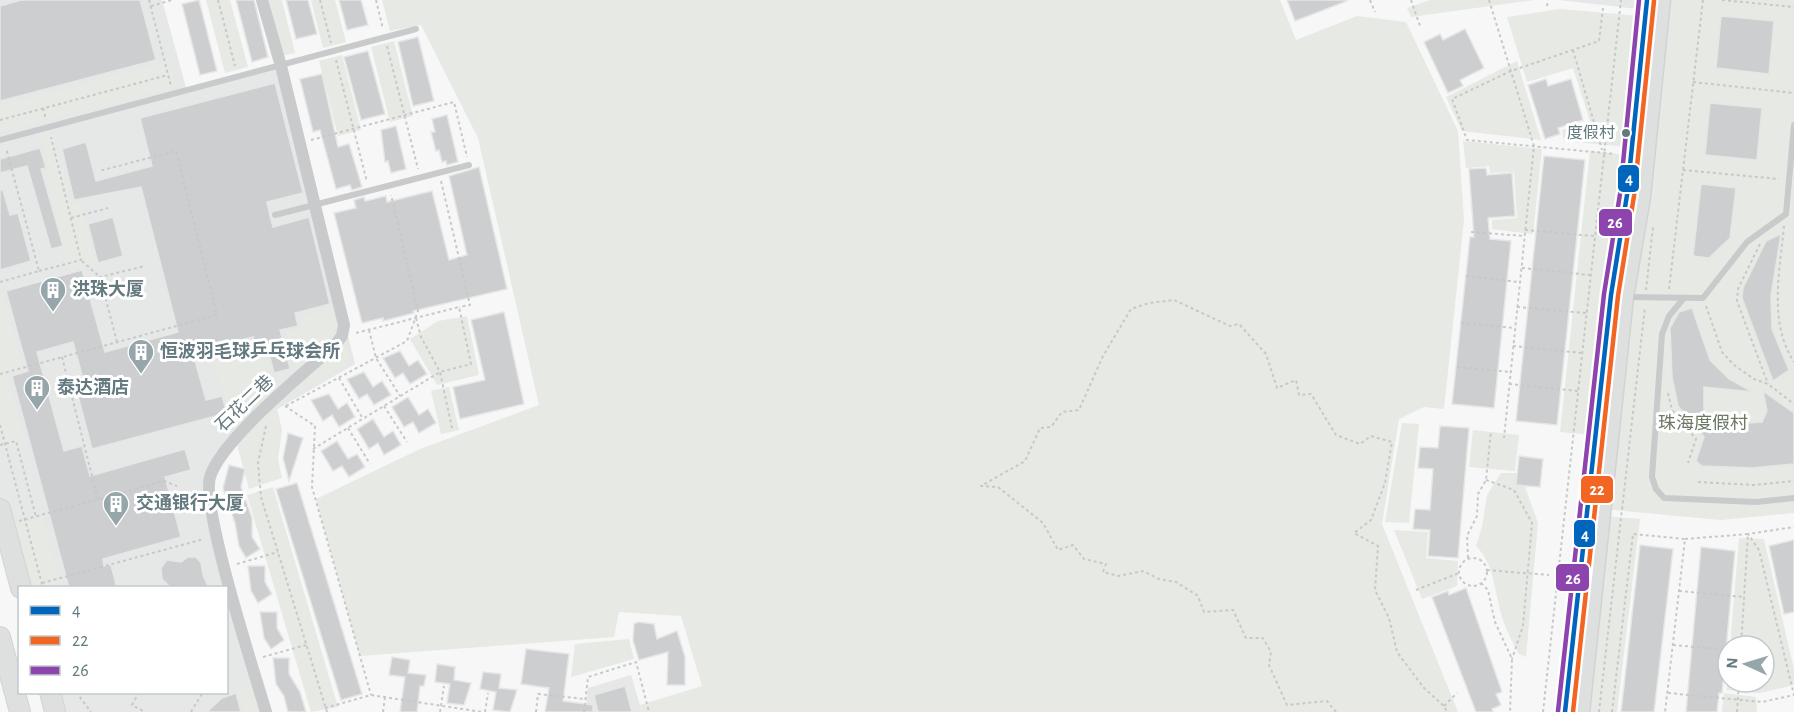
<svg xmlns="http://www.w3.org/2000/svg" width="1794" height="712" viewBox="0 0 1794 712" font-family="'Alegreya Sans','Noto Sans SC',sans-serif">
<rect width="100%" height="100%" fill="#f7f7f7"/>
<g fill="#e6e8e7">
<polygon points="0,0 162,0 187,91 281,66 355,364 264,417 226,446 210,478 213,522 265,712 55,712 50,693 226,692 226,588 21,587 0,509"/>
<polygon points="1559,0 1647,0 1646,10"/>
<polygon points="631,675 642,712 585,712 588,688"/>
</g>
<g fill="#e7e9e4">
<polygon points="206,0 230,0 248,67 225,73"/>
<polygon points="258,0 282,0 295,53 272,58"/>
<polygon points="311,0 335,0 346,42 323,48"/>
<polygon points="382,0 1280,0 1296,40 1357,16 1406,22 1458,131 1464,220 1444,409 1424,407 1399,419 1382,524 1458,712 642,712 640,705 702,686 681,616 619,612 614,637 360,656 316,499 420,449 539,405 478,138 421,25 390,31"/>
<polygon points="1430,0 1534,0 1411,17 1407,8"/>
<polygon points="1661,0 1794,0 1794,513 1721,520 1602,509"/>
<polygon points="1560,9 1641,16 1627,147 1564,141 1562,130 1590,121 1573,68 1527,82 1507,17"/>
<polygon points="394,41 413,116 390,122 371,47"/>
<polygon points="342,55 361,130 338,136 319,61"/>
<polygon points="1517,61 1541,140 1462,131 1446,97"/>
<polygon points="170,62 177,86 0,132 0,106"/>
<polygon points="52,133 70,205 80,203 96,262 69,269 44,170 49,169 40,136"/>
<polygon points="1463,141 1542,149 1533,234 1492,229 1492,220 1517,218 1514,172 1490,173 1489,166 1466,168"/>
<polygon points="1590,151 1628,155 1592,435 1560,432"/>
<polygon points="0,283 23,369 6,374 25,441 0,448"/>
<polygon points="336,308 351,361 300,391 286,332 303,328 300,317"/>
<polygon points="467,316 479,375 437,385 410,339 438,321"/>
<polygon points="251,343 256,362 266,360 282,430 278,459 282,478 249,489 212,352"/>
<polygon points="449,387 459,430 441,434 431,391"/>
<polygon points="1402,423 1419,424 1409,523 1385,522"/>
<polygon points="1473,430 1519,435 1515,471 1469,467"/>
<path d="M1501,473h19l18,50 -12,134 -7,-3c-6,-11 -12,-22 -16,-34 -9,-26 -7,-54 -27,-74l6,-19 5,-32z"/>
<polygon points="273,487 338,707 311,712 247,495"/>
<polygon points="1605,516 1640,519 1617,712 1583,712"/>
<polygon points="42,517 61,587 27,587 11,526"/>
<polygon points="1394,530 1428,532 1426,558 1458,561 1457,586 1422,599"/>
<polygon points="1739,538 1764,539 1794,669 1794,685 1760,693 1727,690 1728,672 1728,682 1764,682 1764,646 1730,646"/>
<polygon points="629,639 634,659 571,677 575,644"/>
<polygon points="255,686 263,712 243,712 237,691"/>
<polygon points="1724,693 1756,697 1757,712 1722,712"/>
</g>
<g fill="#cccecf" stroke="#e6e6e6" stroke-width="1.5">
<polygon points="21,0 140,0 156,60 0,101 0,6"/>
<polygon points="199,0 217,71 200,75 182,4"/>
<polygon points="236,0 254,0 268,57 252,62"/>
<polygon points="286,0 308,0 317,34 296,39"/>
<polygon points="339,0 361,0 368,25 347,30"/>
<polygon points="1287,0 1346,0 1347,1 1295,21"/>
<polygon points="1721,16 1774,21 1769,74 1716,68"/>
<polygon points="1465,29 1484,68 1460,80 1463,86 1448,93 1424,42 1440,34 1443,40"/>
<polygon points="418,37 434,101 413,106 398,42"/>
<polygon points="368,51 385,114 361,120 344,57"/>
<polygon points="322,74 338,147 349,144 362,187 352,190 350,185 336,189 320,130 313,132 300,79"/>
<polygon points="1546,79 1548,86 1571,79 1583,120 1558,128 1560,134 1545,139 1528,85"/>
<polygon points="275,83 303,193 267,202 270,216 273,227 309,217 330,304 295,313 298,326 280,330 290,369 274,373 269,354 258,357 253,337 193,353 206,400 222,396 227,413 92,449 77,392 86,390 73,342 37,352 64,451 82,446 90,476 185,449 191,470 165,477 181,537 103,559 104,566 111,565 117,588 69,588 12,376 28,371 6,291 82,270 105,352 178,332 141,187 74,200 62,149 86,142 96,181 152,166 140,118"/>
<polygon points="1710,103 1762,108 1757,160 1705,155"/>
<polygon points="447,115 458,162 447,165 446,161 442,162 439,150 436,151 431,132 435,132 432,119"/>
<polygon points="396,126 406,169 391,173 388,161 385,162 381,130"/>
<polygon points="40,148 46,168 41,169 63,246 51,249 27,166 0,173 0,159"/>
<polygon points="1544,156 1585,160 1557,425 1516,421"/>
<polygon points="479,167 507,289 413,311 414,313 383,321 383,318 362,323 334,213 356,208 354,200 364,197 365,201 386,196 387,202 432,191 449,260 467,255 449,176"/>
<polygon points="1486,168 1487,175 1512,173 1515,216 1488,218 1490,239 1511,241 1494,408 1452,404 1470,237 1474,237 1469,169"/>
<polygon points="1701,184 1736,188 1730,238 1709,258 1693,256"/>
<polygon points="0,190 3,190 10,215 18,213 31,261 0,270"/>
<polygon points="113,217 123,256 98,263 88,224"/>
<polygon points="1781,234 1771,296 1772,329 1789,370 1773,381 1742,298 1743,288 1766,241"/>
<polygon points="1692,308 1710,360 1729,379 1753,392 1704,387 1704,424 1713,425 1720,431 1748,431 1747,423 1762,422 1767,411 1763,391 1794,413 1794,464 1752,468 1702,466 1696,461 1704,437 1678,406 1672,377 1670,328 1679,312"/>
<polygon points="504,312 524,404 460,419 453,387 485,380 471,320"/>
<polygon points="400,351 409,366 418,360 427,374 410,384 403,373 395,378 383,358"/>
<polygon points="364,372 373,387 382,381 391,395 374,405 367,394 359,399 347,379"/>
<polygon points="329,394 338,409 347,403 355,417 339,427 332,415 323,421 311,400"/>
<polygon points="408,397 419,415 428,409 436,423 419,433 413,422 404,427 392,407"/>
<polygon points="373,419 384,437 393,431 401,445 384,455 378,443 369,449 357,429"/>
<polygon points="1440,426 1469,428 1458,558 1428,556 1430,530 1413,529 1415,509 1430,510 1433,469 1418,468 1420,447 1438,448"/>
<polygon points="288,433 303,438 289,481 283,458"/>
<polygon points="337,441 348,459 357,454 365,467 349,477 342,466 333,471 321,451"/>
<polygon points="1519,456 1543,459 1540,487 1516,485"/>
<polygon points="229,465 245,469 241,487 252,518 252,537 260,549 246,558 239,546 235,523 223,488"/>
<polygon points="297,483 362,694 341,700 276,489"/>
<polygon points="1794,540 1794,612 1784,614 1769,546"/>
<polygon points="1640,545 1673,549 1654,712 1621,712"/>
<polygon points="1701,547 1735,551 1722,693 1719,693 1717,712 1686,712"/>
<polygon points="188,557 196,557 201,563 203,575 209,588 171,588 162,579 161,568 167,560 181,562"/>
<polygon points="248,566 265,566 265,582 272,594 258,603 251,591"/>
<polygon points="1466,588 1502,692 1496,694 1501,705 1492,709 1493,712 1476,712 1432,597 1448,591 1449,595"/>
<polygon points="260,612 277,612 277,628 284,640 271,649 264,638"/>
<polygon points="638,622 654,624 657,639 677,631 685,657 685,685 667,685 668,652 639,660 633,641 634,624"/>
<polygon points="526,649 569,654 563,701 593,705 593,712 545,712 549,688 521,684"/>
<polygon points="392,657 410,660 408,673 426,675 424,686 420,686 417,712 400,712 405,677 389,675"/>
<polygon points="273,658 289,658 289,674 300,692 306,712 288,712 284,696 276,684"/>
<polygon points="437,664 455,667 454,680 471,683 464,705 447,703 450,684 435,682"/>
<polygon points="483,672 501,674 499,688 517,690 510,712 493,710 496,692 480,689"/>
<polygon points="625,686 632,712 598,712 594,695"/>
<polygon points="236,693 241,712 207,712 222,698"/>
</g>
<g fill="none" stroke-linecap="round" stroke-linejoin="round">
<g stroke="#d2d3d4" stroke-width="21">
<g id="secondary">
<polyline points="1565,712 1611,295 1627,195 1647,0"/>
<polyline points="1580,712 1624,297 1641,197 1661,0"/>
</g>
</g>
<g stroke="#d2d3d4" stroke-width="22">
<g id="primary">
<polyline points="0,509 21,588"/>
<polyline points="0,637 20,712"/>
<polyline points="50,692 55,712"/>
</g>
</g>
<g stroke="#c7c9c9" stroke-width="2" stroke-dasharray="3 3" stroke-linecap="butt">
<polyline points="149,0 171,86"/>
<polyline points="218,0 235,66"/>
<polyline points="320,0 331,43"/>
<polyline points="376,0 383,29"/>
<polyline points="1370,0 1375,12"/>
<polyline points="1411,0 1420,26"/>
<polyline points="1489,0 1534,146 1504,438"/>
<polyline points="1722,0 1794,7"/>
<polyline points="151,6 172,0"/>
<polyline points="1547,6 1548,0"/>
<polyline points="1603,8 1599,41 1511,71 1452,99 1467,140 1615,154"/>
<polyline points="387,46 418,169"/>
<polyline points="1573,50 1602,150"/>
<polyline points="336,60 367,182"/>
<polyline points="1693,82 1794,93"/>
<polyline points="43,108 46,120"/>
<polyline points="0,120 168,75"/>
<polyline points="311,140 454,102 467,157"/>
<polyline points="1683,170 1779,179"/>
<polyline points="441,181 470,305 459,307"/>
<polyline points="71,218 108,208"/>
<path d="M1784,226c-4,45 -16,96 10,136"/>
<polyline points="1525,230 1594,236"/>
<polyline points="1471,232 1525,236"/>
<polyline points="1760,244 1738,289 1737,301 1768,384"/>
<polyline points="82,261 100,277"/>
<polyline points="1522,268 1590,275"/>
<polyline points="39,271 81,260 51,137"/>
<polyline points="1466,276 1519,282"/>
<polyline points="0,282 39,271 6,148"/>
<polyline points="1669,289 1703,0"/>
<polyline points="1646,290 1653,227"/>
<polyline points="1706,306 1722,352 1734,365 1754,379 1768,384 1794,404"/>
<polyline points="1517,307 1586,313"/>
<polyline points="416,318 421,337 440,372 452,428"/>
<polyline points="1461,323 1515,328"/>
<polyline points="369,330 376,358 400,396"/>
<polyline points="117,342 100,277 145,266"/>
<polyline points="1513,346 1582,353"/>
<polyline points="62,357 98,500"/>
<polyline points="1457,367 1511,372"/>
<polyline points="0,374 217,315 176,151 99,171"/>
<polyline points="339,378 363,419"/>
<polyline points="1509,384 1578,391"/>
<polyline points="1668,393 1672,410 1696,439 1688,463"/>
<polyline points="285,406 315,426 312,487 371,695"/>
<polyline points="286,406 407,341 418,311 391,195"/>
<polyline points="384,406 407,442"/>
<polyline points="0,425 43,588"/>
<polyline points="266,426 258,463 261,497 327,712"/>
<polyline points="348,428 370,464"/>
<polyline points="0,445 16,441 36,517"/>
<polyline points="313,449 440,372 471,364 459,307 356,333"/>
<polyline points="1486,480 1514,490 1532,523 1523,626 1512,659"/>
<polyline points="1698,482 1754,485 1794,481"/>
<polyline points="19,521 164,481 177,486"/>
<polyline points="1685,539 1748,534 1741,646"/>
<polyline points="1468,558 1467,536 1477,516 1478,494 1486,480 1491,431"/>
<circle cx="1473" cy="572" r="14"/>
<polyline points="237,564 278,552"/>
<polyline points="1487,570 1549,575"/>
<polyline points="42,583 204,539"/>
<polyline points="1481,583 1488,590 1495,622 1512,659 1510,712"/>
<polyline points="1416,590 1459,573"/>
<polyline points="1679,591 1744,597"/>
<polyline points="1673,645 1728,650"/>
<polyline points="263,657 306,645"/>
<polyline points="76,692 91,712"/>
<polyline points="139,692 132,705 145,712"/>
<polyline points="1668,693 1762,702 1794,695 1759,550 1748,534 1794,527"/>
<polyline points="1444,706 1457,693"/>
<polyline points="325,708 371,695 482,712"/>
<polyline points="191,712 203,692"/>
<polyline points="383,712 385,697"/>
<polyline points="440,712 444,686"/>
<polyline points="485,712 488,693"/>
<polyline points="536,712 538,694 585,699"/>
<polyline points="584,712 588,677 636,662 649,712"/>
<polyline points="1336,712 1327,701 1287,705 1269,665 1271,652 1263,638 1246,638 1233,610 1204,612 1198,596 1176,582 1159,579 1143,571 1118,576 1103,572 1106,564 1084,559 1073,545 1058,550 1043,523 998,487 981,486 1025,461 1040,428 1051,427 1062,412 1079,410 1103,356 1131,309 1149,303 1174,300 1230,326 1239,324 1266,354 1277,388 1296,380 1299,395 1311,394 1336,435 1360,444 1371,436 1392,442 1385,483 1371,520 1354,533 1378,546 1375,590 1389,618 1397,652 1424,688 1444,706 1447,712"/>
<polyline points="1543,712 1621,0"/>
<polyline points="1599,712 1645,307"/>
<polyline points="1612,712 1633,534 1685,539 1665,712"/>
<polyline points="1737,712 1739,682"/>
</g>
<g stroke="#c8cacb" stroke-width="6">
<polyline points="0,140 416,29"/>
<polyline points="275,215 469,165"/>
<polyline points="1625,297 1703,298 1747,242 1786,214 1794,125"/>
<polyline points="1684,298 1669,316 1662,334 1652,477 1656,489 1664,498 1756,502 1794,498"/>
</g>
<path stroke="#c8cacb" stroke-width="12" d="M262,0l19,66 63,259 -2,11 -7,9c-31,28 -114,95 -125,132 -9,31 44,194 56,235"/>
<use href="#secondary" stroke="#dedfdf" stroke-width="18"/>
<use href="#primary" stroke="#dedfdf" stroke-width="20"/>
<g stroke="#fff" stroke-width="9">
<polyline id="bus-1" points="1565,712 1611,295 1627,195 1647,0"/>
</g>
<g stroke="#fff" stroke-width="9">
<polyline id="bus-2" points="1573,712 1618,296 1634,196 1654,1"/>
</g>
<g stroke="#fff" stroke-width="9">
<polyline id="bus-3" points="1558,711 1604,294 1620,194 1639,0"/>
</g>
<use href="#bus-1" stroke="#0065bd" stroke-width="4.5"/>
<use href="#bus-2" stroke="#f26522" stroke-width="4.5"/>
<use href="#bus-3" stroke="#8e44ad" stroke-width="4.5"/>
</g>
<defs>
<g id="building-pin" transform="scale(1.35)"><path d="M0 17L-7.5 6A9.5 9.5 0 1 1 7.5 6Z" fill="#97a6aa" stroke="#fff"/><path d="M-4-6H4V6H1V3H-1V6H-4ZM-2.5-4.3h1.7v1.8h-1.7ZM.8-4.3h1.7v1.8H.8ZM-2.5-1h1.7V.8h-1.7ZM.8-1h1.7V.8H.8Z" fill="#fff"/></g>
</defs>
<g fill-rule="evenodd">
<use href="#building-pin" x="53" y="290"/>
<use href="#building-pin" x="141" y="352"/>
<use href="#building-pin" x="37" y="388"/>
<use href="#building-pin" x="116" y="504"/>
</g>
<circle fill="#647a80" stroke="#fff" stroke-width="2" cx="1626" cy="133" r="5"/>
<g text-anchor="middle" dominant-baseline="central" stroke-width="6" stroke-linejoin="round" paint-order="stroke">
<g font-size="16" fill="#647a80" stroke="#fff" text-anchor="end">
<text x="1615" y="133">度假村</text>
</g>
<g font-size="18" font-weight="bold" fill="#647a80" stroke="#fff" text-anchor="start">
<text x="72" y="290">洪珠大厦</text>
<text x="160" y="352">恒波羽毛球乒乓球会所</text>
<text x="57" y="388">泰达酒店</text>
<text x="136" y="504">交通银行大厦</text>
</g>
<g font-size="18" fill="#647a80" stroke="#fff">
<text transform="translate(245 404) rotate(-44)">石花二巷</text>
</g>
<g font-size="18" fill="#6b7863" stroke="#fff">
<text x="1703" y="424">珠海度假村</text>
</g>
</g>
<g stroke="#fff" stroke-width="2">
<rect x="1617" y="164" width="23" height="29" rx="6" fill="#0065bd"/>
<rect x="1598" y="208" width="35" height="29" rx="6" fill="#8e44ad"/>
<rect x="1580" y="475" width="34" height="29" rx="6" fill="#f26522"/>
<rect x="1573" y="519" width="23" height="29" rx="6" fill="#0065bd"/>
<rect x="1555" y="563" width="35" height="29" rx="6" fill="#8e44ad"/>
</g>
<g font-size="16" text-anchor="middle" font-weight="bold" fill="#fff">
<text x="1629" y="184">4</text>
<text x="1615" y="228">26</text>
<text x="1597" y="495">22</text>
<text x="1585" y="540">4</text>
<text x="1573" y="584">26</text>
</g>
<rect x="18" y="586" width="210" height="108" fill="#ffffff" stroke="#c1cacc" stroke-width="1.5"/>
<rect x="30" y="606" width="30" height="9" fill="#0065bd" stroke="#c1cacc" stroke-width="1.5"/>
<text x="72" y="616" font-size="18" fill="#647a80">4</text>
<rect x="30" y="636" width="30" height="9" fill="#f26522" stroke="#c1cacc" stroke-width="1.5"/>
<text x="72" y="646" font-size="18" fill="#647a80">22</text>
<rect x="30" y="666" width="30" height="9" fill="#8e44ad" stroke="#c1cacc" stroke-width="1.5"/>
<text x="72" y="676" font-size="18" fill="#647a80">26</text>
<g transform="translate(1746 664) rotate(274)"><circle r="28" fill="#ffffff" stroke="#c1cacc" stroke-width="1.5"/>
<path d="M0-4.5L10 22L0 15L-10 22Z" fill="#97a6aa"/>
<text y="-9" font-size="16" font-weight="bold" text-anchor="middle" fill="#647a80">N</text>
</g>
</svg>
